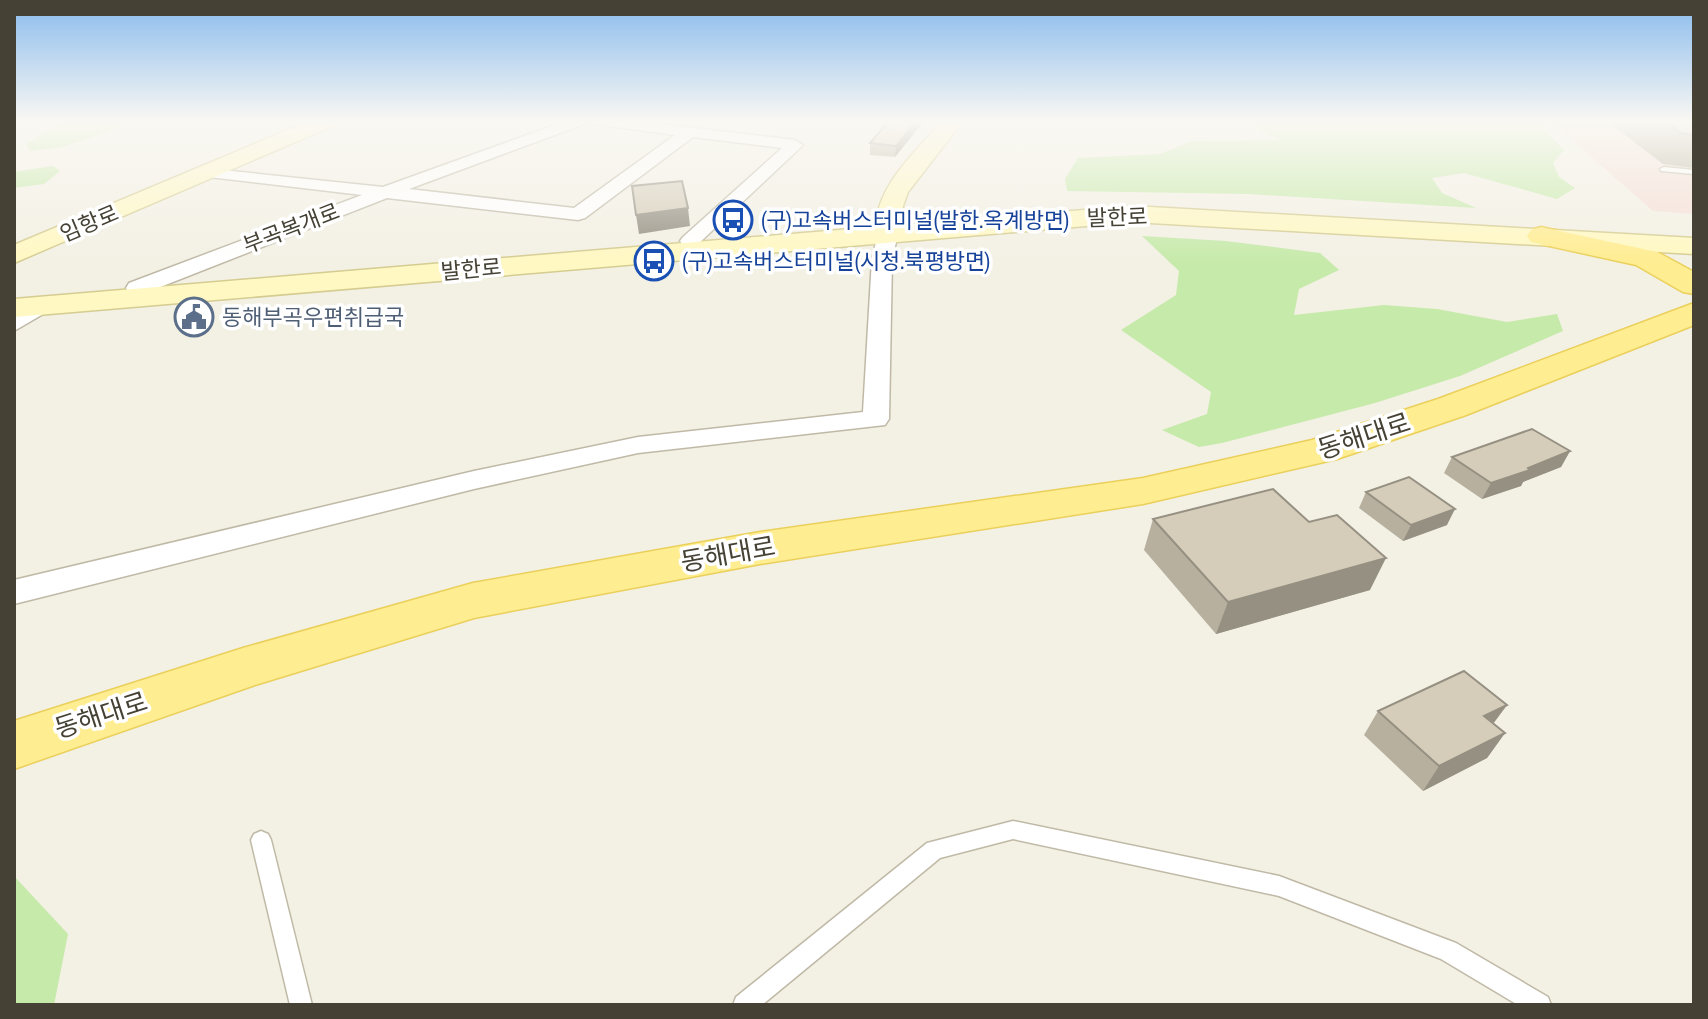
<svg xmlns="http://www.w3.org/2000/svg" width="1708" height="1019" viewBox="0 0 1708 1019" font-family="'Asap Condensed','Noto Sans KR',sans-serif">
<rect width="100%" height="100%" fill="#f3f0e4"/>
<polygon fill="#f5ded6" points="1558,121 1694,121 1694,214 1653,211 1554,124"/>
<g fill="#c6eaaa">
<polygon points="62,121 168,121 122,127 63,147 31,151 26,144"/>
<polygon points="1241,121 1545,121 1540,125 1564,150 1553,163 1559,177 1575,188 1557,199 1464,173 1432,178 1442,193 1476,208 1248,194 1067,191 1065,179 1078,158 1160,154 1192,141 1280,140"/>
<polygon points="53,166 60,171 44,184 14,188 14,172"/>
<polygon points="1142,236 1226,241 1320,253 1339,270 1299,289 1294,315 1384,305 1437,309 1507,322 1557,314 1563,331 1460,376 1375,403 1222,443 1199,447 1162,430 1207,414 1211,392 1121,330 1176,295 1179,271"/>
<polygon points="14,876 68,934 54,1005 14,1005"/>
</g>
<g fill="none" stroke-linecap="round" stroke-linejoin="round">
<g stroke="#bfb9a6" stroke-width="3">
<g id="lane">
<polygon points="1664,167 1694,170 1694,174 1661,171 1660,169"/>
<polygon points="1013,821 1279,876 1456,943 1548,997 1551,1005 1518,1005 1441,959 1279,896 1013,839 940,858 762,1005 733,1005 736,997 927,843"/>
<polygon points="261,831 268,834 271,840 312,1005 290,1005 251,840 254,834"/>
</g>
</g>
<g stroke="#bfb9a6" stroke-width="3">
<g id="street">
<path d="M566,121h68l161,19 8,5 -106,100h-14l-3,-4 3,-4 99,-89 -89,-11 -108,81 -7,2 -191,-22 -242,95h-16l-3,-5 3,-5 233,-88 -153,-18 -6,-1 -3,-4 3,-4 180,19zM587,123l88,12 -101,73 -165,-19z"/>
<polygon points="888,228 898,234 892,259 889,419 885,425 638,453 474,489 14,604 14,580 474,471 638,437 863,412 872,259 878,234"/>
<polygon points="42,298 53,305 50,310 14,331 14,314"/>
</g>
</g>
<g stroke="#d5cc91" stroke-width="3">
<g id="secondary">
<polygon points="309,121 338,121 335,125 14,263 14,245"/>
<path d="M942,121h21l-55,71 -5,14 -1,19 231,-19 561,32v16l-561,-32 -1119,95v-18l861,-72c4,-44 39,-73 67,-106z"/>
</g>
</g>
<g stroke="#ead05b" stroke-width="3">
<g id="primary">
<polygon points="1541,227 1657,252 1694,272 1694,294 1683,292 1636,265 1531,242 1527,236 1531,230"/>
<polygon points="1694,303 1694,325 1466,415 1337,459 1143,504 760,564 474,618 255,685 14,769 14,721 243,648 473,583 760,532 1143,478 1312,440 1438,399"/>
</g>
</g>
<use href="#lane" fill="#fff" fill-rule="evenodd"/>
<use href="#street" fill="#fff" fill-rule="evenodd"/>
<use href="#secondary" fill="#fff8c2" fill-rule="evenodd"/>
<use href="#primary" fill="#ffed91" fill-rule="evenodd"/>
</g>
<g fill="#b7b09f">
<polygon points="924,121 895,157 870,155 870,143"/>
<polygon points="1607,121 1694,121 1694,168 1663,164"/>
<polygon points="1570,451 1561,467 1523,482 1521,486 1482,499 1444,473 1452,457"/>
<polygon points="1366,492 1447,525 1403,541 1359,508"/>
<polygon points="1153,519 1370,590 1216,634 1144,550"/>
<polygon points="1507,705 1493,724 1505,733 1487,758 1423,791 1364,735 1378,711"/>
</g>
<g fill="#959082">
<polygon points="916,121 924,121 895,157 896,146"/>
<polygon points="688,208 690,226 639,234 636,215"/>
<polygon points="1570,451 1561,467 1523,482 1521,486 1482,499 1491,483"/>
<polygon points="1455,509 1447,525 1403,541 1411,525"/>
<polygon points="1386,558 1370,590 1216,634 1228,602"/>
<polygon points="1507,705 1489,729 1484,716"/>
<polygon points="1505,733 1487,758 1423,791 1439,766"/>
</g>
<g fill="#d5cdb9" stroke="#959082" stroke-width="2">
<polygon points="889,121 916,121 896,146 870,143"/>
<polygon points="1664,121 1694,121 1694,135 1681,133"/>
<polygon points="682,181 688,208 636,215 632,186"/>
<polygon points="1532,429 1570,451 1528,468 1530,470 1491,483 1452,457"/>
<polygon points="1409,477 1455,509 1411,525 1366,492"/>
<polygon points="1273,489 1309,522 1337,515 1386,558 1228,602 1153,519"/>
<polygon points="1464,671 1507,705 1484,716 1505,733 1439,766 1378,711"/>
</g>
<linearGradient id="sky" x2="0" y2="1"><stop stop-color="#89bbed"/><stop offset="0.46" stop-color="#faf8f3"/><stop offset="1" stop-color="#faf8f3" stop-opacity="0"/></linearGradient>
<rect width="1708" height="264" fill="url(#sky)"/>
<defs>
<g id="bus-ring" transform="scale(2)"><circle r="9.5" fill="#fff" stroke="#1a4fb4" stroke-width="1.5"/><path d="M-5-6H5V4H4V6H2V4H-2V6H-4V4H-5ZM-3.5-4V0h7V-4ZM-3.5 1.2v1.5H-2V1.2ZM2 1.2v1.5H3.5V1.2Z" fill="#1a4fb4"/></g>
<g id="civic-ring" transform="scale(2)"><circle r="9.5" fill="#fff" stroke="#5c6f8a" stroke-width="1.5"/><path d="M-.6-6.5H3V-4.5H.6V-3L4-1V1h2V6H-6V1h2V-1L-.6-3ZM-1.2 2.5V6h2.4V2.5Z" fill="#5c6f8a"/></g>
</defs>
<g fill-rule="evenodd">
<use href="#bus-ring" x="733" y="220"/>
<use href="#bus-ring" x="654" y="261"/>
<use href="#civic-ring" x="194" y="317"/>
</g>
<g text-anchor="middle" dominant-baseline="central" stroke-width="7" stroke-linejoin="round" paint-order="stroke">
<g font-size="22" fill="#454134" stroke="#fff">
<text transform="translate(1117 217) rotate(-2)">발한로</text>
<text transform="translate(89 223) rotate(-23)">임항로</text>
<text transform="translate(291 228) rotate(-21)">부곡복개로</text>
<text transform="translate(471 269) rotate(-5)">발한로</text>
</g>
<g font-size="22" fill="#164399" stroke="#fff" text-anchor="start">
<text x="761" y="220">(구)고속버스터미널(발한.옥계방면)</text>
<text x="682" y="261">(구)고속버스터미널(시청.북평방면)</text>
</g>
<g font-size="22" fill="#4e5e75" stroke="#fff" text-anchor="start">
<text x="222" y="317">동해부곡우편취급국</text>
</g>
<g font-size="26" fill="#454134" stroke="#fff">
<text transform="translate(1364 436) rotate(-18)">동해대로</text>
<text transform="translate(728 554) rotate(-10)">동해대로</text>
<text transform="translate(101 715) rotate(-18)">동해대로</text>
</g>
</g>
<rect width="1708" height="1019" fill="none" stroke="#454134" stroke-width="32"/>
</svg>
